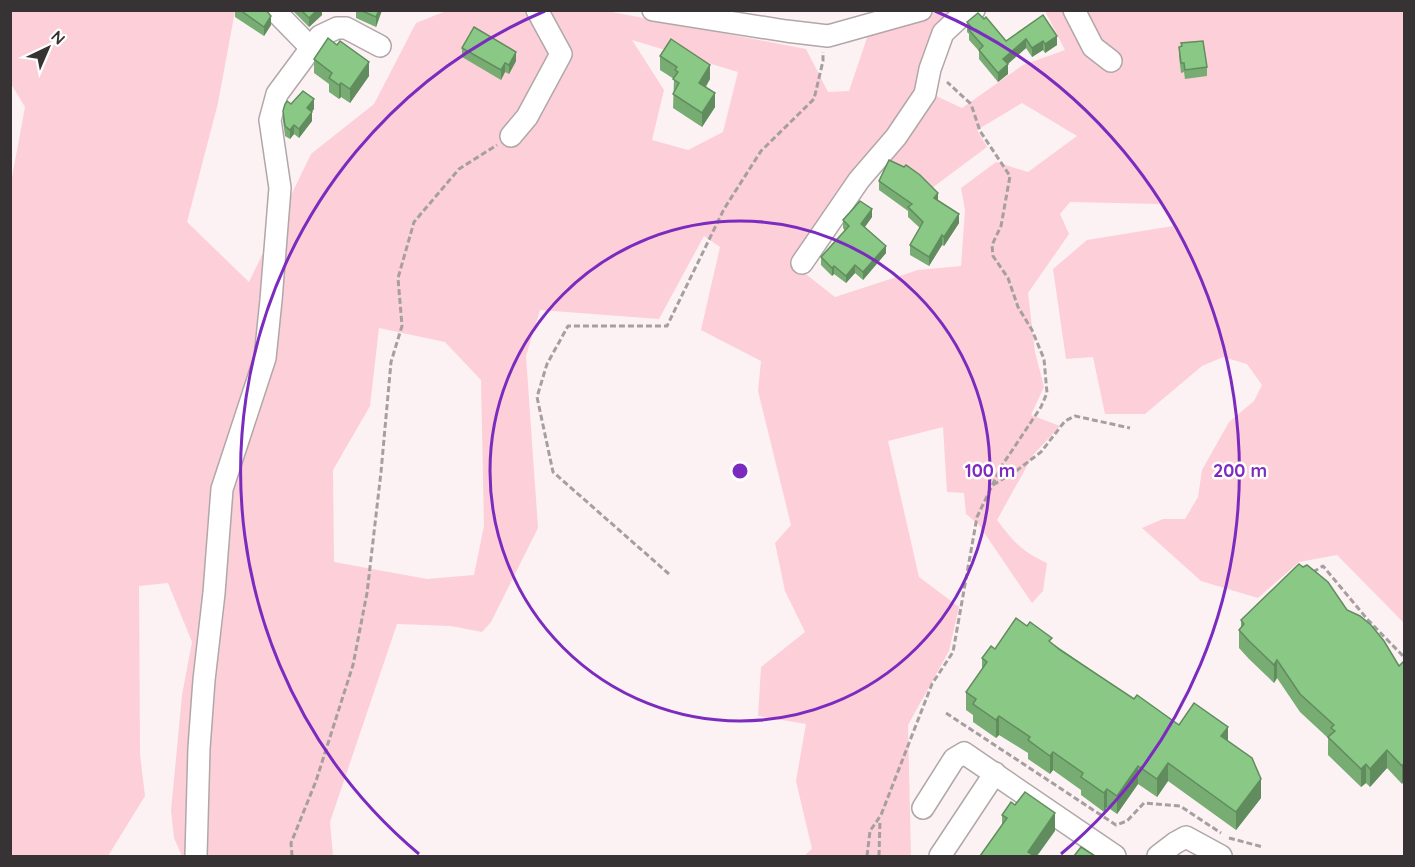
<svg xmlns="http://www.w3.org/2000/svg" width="1415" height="867" viewBox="0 0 1415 867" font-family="Quicksand,sans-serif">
<rect width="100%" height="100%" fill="#fcf2f4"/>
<path fill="#fdcfd8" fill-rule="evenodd" d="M11,11h224l-17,92 -31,119 62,60 62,-128 63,-50 42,-81 30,-12h161l199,38 22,43 21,-1 21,-62 65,-18h16l-12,13 -18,65 41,19 61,-43 42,-15 -20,-39h359v612l-67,-68 -38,7 -41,36 -57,-17 -59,-53 21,-9h22l13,-22 4,-27 27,-48 25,-21 8,-16 -15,-21 -24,-7 -21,9 -57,48h-40l-12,-57 -27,2 -13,-90 34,-29 86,-14 -13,-22 -90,-2 -10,12 9,20 -41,59 7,59 9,35 -13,28 29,11 -27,29 -36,65c17,22 24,31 50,43l-4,28 -11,12 -53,-78 -13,-11 -2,-21 -17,-1 -4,-65 -55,14 31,136 40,30 -10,44 -41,74 3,131h-107l8,-7 -16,-68 10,-57 -48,-8 3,-49 44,-35 -20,-41 -10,-48 16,-18 -33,-134 3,-30 -60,-31 19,-83 -16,-11 -45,83 -119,-9 -14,46 12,172 -47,94 -9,10 -31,-6 -54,-2 -67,198 3,34h-151l-8,-18 -3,-27 11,-116 10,-53 -24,-59 -29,3 1,168 5,42 -37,60h-97l-1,-668 15,-81 -14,-23zM632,40l106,32 -15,60 -35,18 -36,-10 12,-50zM1022,103l55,33 -49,36 -32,-10 -35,26 4,22 -4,56 -43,4 -83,27 -42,-33 39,-65 34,-16 23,-20 43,25 55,-41 -10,-17zM379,328l66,14 36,38 3,146 -10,49 -47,4 -93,-17 -1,-92 37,-64z"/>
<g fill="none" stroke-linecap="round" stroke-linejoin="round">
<g stroke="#b1a7a9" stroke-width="24">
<g id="minor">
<polyline points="274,10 311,48"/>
<polyline points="653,10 786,31 828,36 921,10"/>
<polyline points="1074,10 1093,47 1111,61"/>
<polyline points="511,136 527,117 561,54 537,10"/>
<polyline points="802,263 859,180 896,137 925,94 930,69 943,33 959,18 974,10"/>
<polyline points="923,808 954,759 964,753 1115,856"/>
<polyline points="196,856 199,748 204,680 214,593 222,489 265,358 271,300 280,188 270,120 277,94 320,36 337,28 346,28 380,46"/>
<polyline points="940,856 995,773"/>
<polyline points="1158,856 1175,843 1186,837 1221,856"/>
</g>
</g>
<g stroke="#a69fa0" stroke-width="3" stroke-dasharray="6 3" stroke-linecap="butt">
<polyline points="993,485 1016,471 1041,452 1065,421 1075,416 1130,428"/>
<polyline points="1313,572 1323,566 1368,620 1404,657"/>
<polyline points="669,574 553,472 537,397 547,364 568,326 667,326 724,209 761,151 814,99 823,61 823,52"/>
<polyline points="946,713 1116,825 1127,821 1144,803 1180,806 1221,833"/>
<polyline points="1229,838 1263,847"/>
<polyline points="292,856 291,843 316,781 353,665 367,593 381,472 391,362 402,326 398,278 414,222 459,169 497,145"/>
<polyline points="867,856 870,831 881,815 932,684 953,652 977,517 1001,467 1041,407 1047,393 1044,359 1032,330 1018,307 1008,278 993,256 992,245 1001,226 1010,176 980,131 971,104 947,82"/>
<polyline points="879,856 880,820"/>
</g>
<use href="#minor" stroke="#fff" stroke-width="21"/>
</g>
<g fill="#77ac73">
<polygon points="235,10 266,10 271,25 264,36 235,17"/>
<polygon points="292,10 322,10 322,15 309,27"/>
<polygon points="356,10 382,10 376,27 356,18"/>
<polygon points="1043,15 1057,45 1045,53 1043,50 1032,57 1026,48 1008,64 1008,74 998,82 979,59 979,51 969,40 969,34 967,32 967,22 984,19 1006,41"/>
<polygon points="1179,47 1207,67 1207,76 1185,79 1184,72 1181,73 1179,56"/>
<polygon points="462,48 516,61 509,74 505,72 501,80 462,57"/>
<polygon points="660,56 710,79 706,87 715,107 702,127 673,108 674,79 660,70"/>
<polygon points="314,59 369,76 350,103 341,97 339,99 329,92 329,84 314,73"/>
<polygon points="291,104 314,109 312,111 312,121 299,138 294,134 290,139 285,136 283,121 283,111"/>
<polygon points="879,181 938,201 959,223 944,246 942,245 929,266 910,255 910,245 920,228 908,217 908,211 879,190"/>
<polygon points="872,217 865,227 886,253 863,280 855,273 846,283 834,274 832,276 821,265 821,257 845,231 843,228 843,220"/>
<polygon points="1347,610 1399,666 1403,662 1402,784 1387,768 1370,787 1366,783 1361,787 1328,755 1328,738 1300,712 1277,678 1274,683 1249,659 1239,648 1239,630 1241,628 1241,620"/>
<polygon points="1052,643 1134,699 1179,725 1228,741 1261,798 1236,830 1168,781 1157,797 1138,784 1117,814 1107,807 1104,812 1081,795 1081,790 1053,770 1050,774 1028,759 1028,753 999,735 996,738 973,722 973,715 966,710 966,692 982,669 982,658 995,649"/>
<polygon points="1002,815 1055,831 1002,826"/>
</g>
<g fill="#618c5e">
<polygon points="317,10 322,10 322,15 309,27 309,18"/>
<polygon points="379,10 382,10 376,27 376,17"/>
<polygon points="271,16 271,25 264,36 264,27"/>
<polygon points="1057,36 1057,45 1045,53 1045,44"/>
<polygon points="1026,39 1026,48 1003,68 1003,59"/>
<polygon points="1043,41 1043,50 1032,57 1032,48"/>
<polygon points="516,52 516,61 509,74 509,65"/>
<polygon points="369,62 369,76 350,103 350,89"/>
<polygon points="505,63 505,72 501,80 501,70"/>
<polygon points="1008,64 1008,74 998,82 998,73"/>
<polygon points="710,65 710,79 699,96 699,83"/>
<polygon points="341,83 341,97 339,99 339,85"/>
<polygon points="715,93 715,107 702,127 702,113"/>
<polygon points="314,99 314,109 307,117 307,108"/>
<polygon points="312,112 312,121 299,138 299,129"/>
<polygon points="294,125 294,134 290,139 290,130"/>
<polygon points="938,193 938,203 934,198"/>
<polygon points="872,209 872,217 861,232 861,224"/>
<polygon points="959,214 959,223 944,246 944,237"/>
<polygon points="942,235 942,245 929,266 929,257"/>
<polygon points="886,246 886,253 863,280 863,272"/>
<polygon points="855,265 855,273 846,283 846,276"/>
<polygon points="834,266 834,274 832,276 832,268"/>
<polygon points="1277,660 1277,678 1274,683 1274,665"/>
<polygon points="999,716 999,735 996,738 996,720"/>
<polygon points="1228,727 1228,745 1221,736"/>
<polygon points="1387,750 1387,768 1370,787 1370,769"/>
<polygon points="1053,752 1053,770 1050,774 1050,756"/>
<polygon points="1168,763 1168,781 1157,797 1157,779"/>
<polygon points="1404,763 1404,781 1402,784 1402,766"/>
<polygon points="1366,764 1366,783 1361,787 1361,769"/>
<polygon points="1138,766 1138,784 1117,814 1117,796"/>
<polygon points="1261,779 1261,798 1236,830 1236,812"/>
<polygon points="1107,789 1107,807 1104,812 1104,793"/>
<polygon points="1055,813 1055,831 1037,856 1028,856 1028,852"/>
</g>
<g fill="#8ac886" stroke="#618c5e" stroke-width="1.5">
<polygon points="240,10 266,10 271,16 264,27"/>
<polygon points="301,10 317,10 309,18"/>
<polygon points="360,10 379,10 376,17"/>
<polygon points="978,13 984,19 986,17 1006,41 1043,15 1057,36 1045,44 1043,41 1032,48 1026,39 1003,59 1008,64 998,73 979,50 983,46 969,30 972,28 967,22"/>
<polygon points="474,27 516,52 509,65 505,63 501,70 462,48"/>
<polygon points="328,38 337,45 340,41 369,62 350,89 341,83 339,85 329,78 332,73 314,59"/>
<polygon points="671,39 710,65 699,83 715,93 702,113 673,94 679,83 673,79 678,72 675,70 677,67 660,56"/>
<polygon points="1203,41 1207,67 1185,70 1184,63 1181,63 1179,47 1182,46 1181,43"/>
<polygon points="303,91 314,99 307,108 312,112 299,129 294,125 290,130 285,126 283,111 285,104 287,101 291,104"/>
<polygon points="889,160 904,167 906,165 920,175 938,193 934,198 959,214 944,237 942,235 929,257 910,245 923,222 908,207 912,204 879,181"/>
<polygon points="860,201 872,209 861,224 886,246 863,272 855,265 846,276 834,266 832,268 821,257 849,226 843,220"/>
<polygon points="1299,564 1303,567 1307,565 1328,582 1347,610 1360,616 1371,625 1384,641 1399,666 1403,662 1404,663 1404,763 1402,766 1387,750 1370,769 1366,764 1361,769 1328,737 1335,731 1331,728 1334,725 1300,694 1277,660 1274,665 1249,641 1239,630 1244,624 1241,620"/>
<polygon points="1016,618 1027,626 1030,622 1052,638 1049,641 1060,650 1134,699 1137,695 1179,725 1194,703 1228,727 1221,736 1252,758 1261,779 1236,812 1168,763 1157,779 1138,766 1117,796 1107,789 1104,793 1081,777 1083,773 1053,752 1050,756 1028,740 1030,737 999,716 996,720 973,704 976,699 966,692 987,662 982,658 991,646 995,649"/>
<polygon points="1025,792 1055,813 1028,852 1034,856 980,856 1007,818 1002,815 1011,802 1015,805"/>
<polygon points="1081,847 1095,856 1074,856"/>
</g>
<g fill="none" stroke="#7b2cbf" stroke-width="3">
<circle cx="740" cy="471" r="250"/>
<path d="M419 854A500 500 0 0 1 545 11M935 11A500 500 0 0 1 1061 854"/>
</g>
<circle cx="740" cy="471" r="9" fill="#7b2cbf" stroke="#fff" stroke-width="3"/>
<g font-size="18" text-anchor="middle" font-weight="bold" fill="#7b2cbf" stroke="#fff" stroke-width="5" stroke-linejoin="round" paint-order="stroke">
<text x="990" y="477">100 m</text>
<text x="1240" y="477">200 m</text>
</g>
<rect width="1415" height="867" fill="none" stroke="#373334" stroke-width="24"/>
<g transform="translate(48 48) rotate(44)" stroke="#ffffff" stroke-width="4.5" paint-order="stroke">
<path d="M0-4.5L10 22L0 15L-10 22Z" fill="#373334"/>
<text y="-9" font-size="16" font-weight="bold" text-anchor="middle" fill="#373334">N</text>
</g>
</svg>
